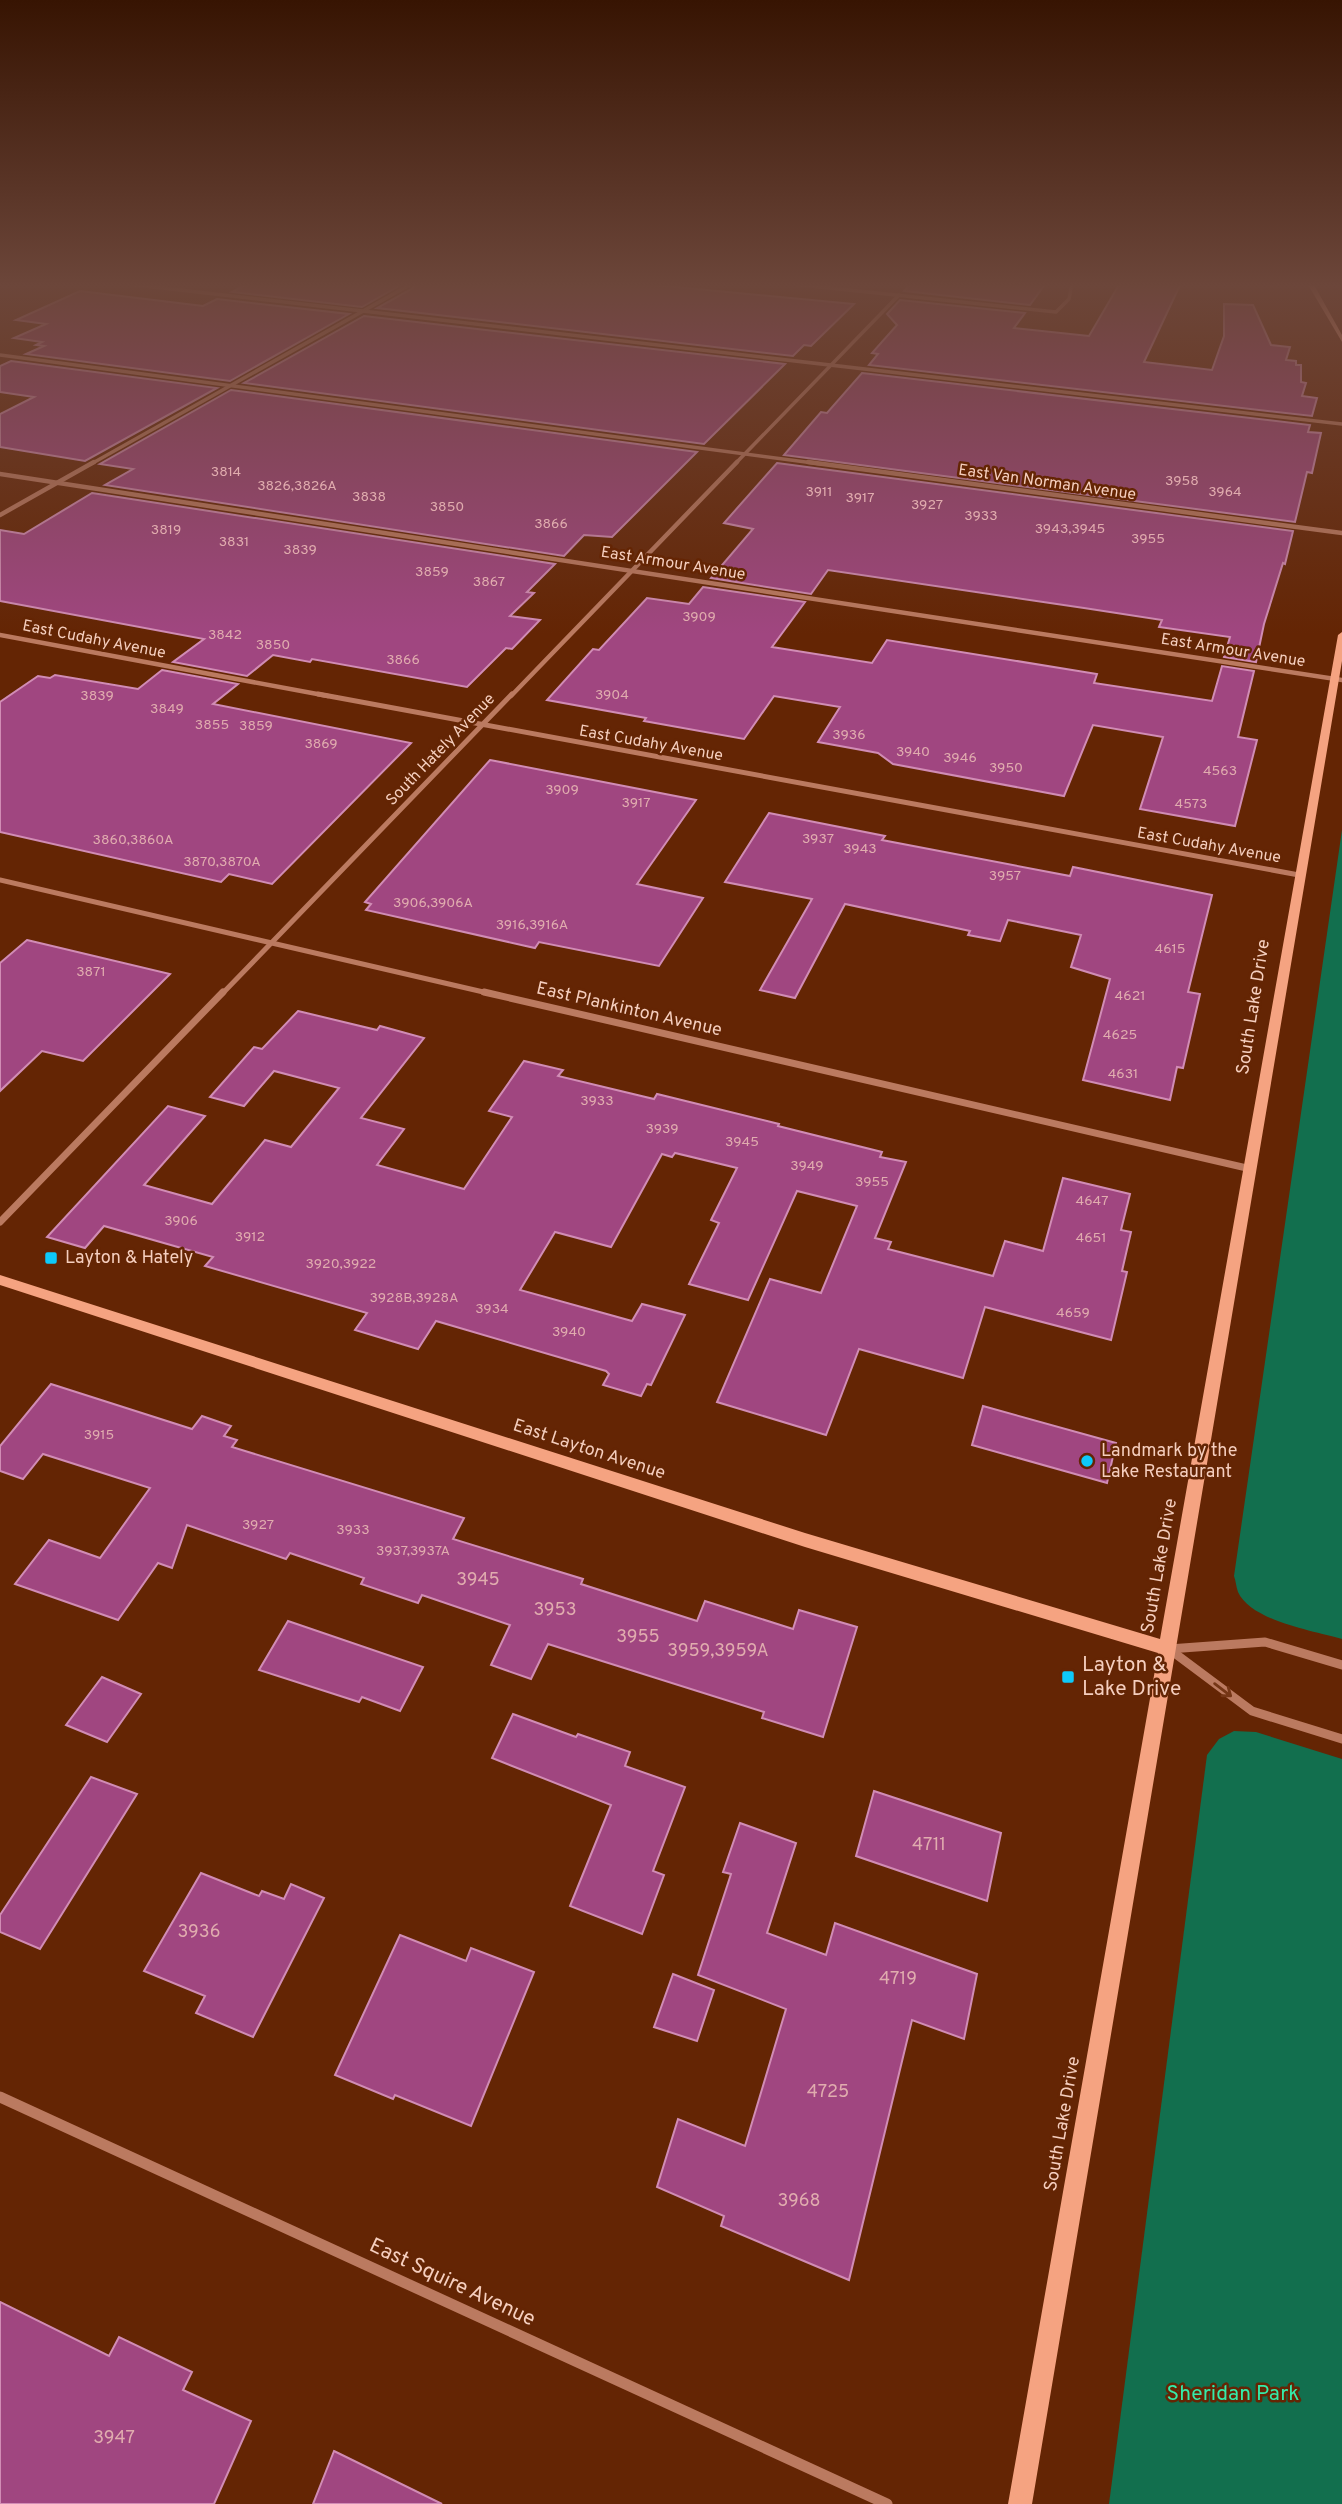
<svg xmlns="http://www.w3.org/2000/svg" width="1342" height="2504" viewBox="0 0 1342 2504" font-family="Overpass,sans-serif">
<rect width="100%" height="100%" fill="#642504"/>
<g fill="#126f4e">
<path d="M1342,830v809c-28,-8 -91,-18 -104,-47 -2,-5 -2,-11 -4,-16z"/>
<polygon points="1234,1731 1256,1732 1342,1759 1342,2504 1109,2504 1207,1755 1219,1739"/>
</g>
<g fill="#a04680" stroke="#d18cb5" stroke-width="2">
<polygon points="249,283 404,283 362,307 232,292"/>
<polygon points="417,283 634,283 854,304 811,346 804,345 793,356 377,308 415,287"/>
<polygon points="911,283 1046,283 1030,305 904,291"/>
<polygon points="1120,283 1181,283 1144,362 1212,370 1224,336 1224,304 1253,305 1271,345 1290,347 1286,360 1296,361 1296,365 1301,365 1301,382 1306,383 1302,396 1317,398 1312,416 869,365 878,354 872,353 897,325 887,314 900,300 1025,313 1014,328 1089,336"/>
<polygon points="80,291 203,306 217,299 349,314 230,381 26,354 44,346 36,345 42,342 14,338 46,324 16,320"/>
<polygon points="364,316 785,364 704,444 244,383"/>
<polygon points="11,361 217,388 85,461 0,447 0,414 34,397 0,392 0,366"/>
<polygon points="862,373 1310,425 1308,432 1321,433 1312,473 1307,472 1295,522 784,455 821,412 827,413"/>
<polygon points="231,390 697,452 612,537 584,535 564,556 105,485 133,469 100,464"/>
<polygon points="777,463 807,467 1293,531 1285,564 1283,563 1264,624 1256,662 1224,657 1230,637 1159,627 1162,620 1084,608 828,570 811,594 711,578 753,529 724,523"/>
<polygon points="92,493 555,564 527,592 534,593 510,616 540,620 512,649 506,648 467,687 312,659 310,662 273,655 247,676 173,662 204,639 0,601 0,530 24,534"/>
<polygon points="703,587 805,602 772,647 872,663 887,640 1097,674 1094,683 1212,701 1222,666 1254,671 1238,737 1257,740 1235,826 1140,809 1163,737 1093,725 1064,796 893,764 878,753 818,742 840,707 774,696 744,739 644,721 646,718 547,700 593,649 599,650 647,598 689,604"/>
<polygon points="162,670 238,684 213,704 411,743 272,884 229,874 221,882 0,832 0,702 38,676 50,678 55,675 138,689"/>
<polygon points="490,760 696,800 637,884 703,898 659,966 539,942 535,948 366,910 371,904 365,902"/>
<polygon points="769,813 885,836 882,840 1070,876 1073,867 1212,895 1188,992 1200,994 1183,1068 1177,1067 1170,1100 1083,1080 1110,979 1071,967 1081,935 1008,920 1000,941 968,935 970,931 845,904 795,998 760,990 812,899 725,882"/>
<polygon points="27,940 170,974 83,1061 42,1051 0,1091 0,963"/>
<polygon points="298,1011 377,1030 380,1026 424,1038 361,1118 404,1129 377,1165 464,1189 512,1117 489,1111 524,1061 563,1070 558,1076 654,1099 657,1094 779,1124 778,1126 882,1152 880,1157 906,1162 875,1238 891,1242 888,1249 993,1276 1005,1241 1043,1251 1063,1178 1130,1194 1121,1230 1131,1232 1122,1271 1127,1272 1111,1340 985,1307 963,1378 859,1349 826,1435 717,1402 770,1279 821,1293 857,1206 797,1191 748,1300 689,1284 719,1223 711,1220 737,1168 675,1153 672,1157 662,1154 611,1247 555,1232 520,1290 632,1321 642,1304 685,1315 651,1385 647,1384 641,1396 603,1385 609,1374 606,1371 436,1321 418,1349 355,1330 367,1313 205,1266 213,1257 104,1226 85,1248 47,1237 168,1106 205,1116 144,1185 212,1204 265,1140 291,1147 339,1088 274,1071 244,1106 210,1097 254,1047 262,1049"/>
<polygon points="51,1384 192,1429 202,1416 231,1426 224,1436 237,1440 232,1447 464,1518 453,1539 583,1579 581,1584 697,1621 705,1601 793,1629 799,1610 857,1627 823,1737 762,1718 764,1712 548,1644 531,1679 491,1665 510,1625 422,1595 418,1603 361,1584 364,1578 290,1553 286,1559 187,1525 172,1568 158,1563 118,1620 15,1584 49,1540 100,1558 150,1488 43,1454 23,1479 0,1471 0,1446"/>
<polygon points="983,1406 1116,1443 1107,1483 972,1445"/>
<polygon points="288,1621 423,1667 400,1711 362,1697 359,1702 259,1670"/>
<polygon points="102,1677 141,1694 107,1742 66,1725"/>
<polygon points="513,1714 576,1737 578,1734 630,1752 625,1766 685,1787 653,1871 664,1875 642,1934 570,1906 611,1805 492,1758"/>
<polygon points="91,1777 137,1794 40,1949 0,1932 0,1915"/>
<polygon points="874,1791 1001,1833 987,1901 856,1856"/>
<polygon points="740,1823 796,1843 767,1933 826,1955 835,1923 977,1974 964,2039 912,2020 849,2280 721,2226 724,2216 657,2187 678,2119 745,2146 786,2009 698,1975 731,1874 723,1872"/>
<polygon points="201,1873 259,1896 262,1891 284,1899 291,1884 324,1898 253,2037 196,2013 205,1996 144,1971"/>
<polygon points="400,1935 466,1961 471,1948 534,1972 471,2126 395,2095 393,2099 335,2075"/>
<polygon points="673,1974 714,1990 697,2041 654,2027"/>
<polygon points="0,2302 109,2356 119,2337 192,2372 183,2390 251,2421 214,2504 0,2504"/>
<polygon points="334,2451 442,2504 313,2504"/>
</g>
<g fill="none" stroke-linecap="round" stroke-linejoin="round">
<g stroke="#bb7a60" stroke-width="3.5">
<polyline points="119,283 1342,424"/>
<polyline points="783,283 1056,312 1069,299 1072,283"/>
<polyline points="0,355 821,464"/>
<polyline points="91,464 413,283"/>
<polyline points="735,464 899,295"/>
</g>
<g stroke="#bb7a60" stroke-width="4.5">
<polyline points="808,462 1342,533"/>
<polyline points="0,474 1342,680"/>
<polyline points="0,515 94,462"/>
<polyline points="0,635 328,696"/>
<polyline points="511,696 737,462"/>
</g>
<g stroke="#bb7a60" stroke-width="5">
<polyline points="318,694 1299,875"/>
<polyline points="0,880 492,994"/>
<polyline points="222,994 512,694"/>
</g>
<g stroke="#bb7a60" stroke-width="7">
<polyline points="484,992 1251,1169"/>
<polyline points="0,1222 223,992"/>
</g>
<g stroke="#bb7a60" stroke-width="9">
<polyline points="1169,1649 1252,1711 1342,1739"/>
<polyline points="1169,1649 1265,1642 1342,1665"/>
</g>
<polyline stroke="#bb7a60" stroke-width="11" points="0,2097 887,2504"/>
<g fill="#f5a381" fill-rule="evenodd">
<polygon points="1307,283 1313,283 1342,335 1342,342"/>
<polygon points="1342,632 1342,661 1032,2504 1008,2504 1158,1653 805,1547 0,1285 0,1275 805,1533 1160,1639 1338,635"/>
</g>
</g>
<defs><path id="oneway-shaft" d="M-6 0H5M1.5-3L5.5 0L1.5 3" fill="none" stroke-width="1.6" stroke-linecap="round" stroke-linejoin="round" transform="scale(1.75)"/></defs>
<use stroke="#753616" href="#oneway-shaft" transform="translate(1223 1690) rotate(37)"/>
<linearGradient id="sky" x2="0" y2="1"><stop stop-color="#371402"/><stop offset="0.45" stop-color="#6c463a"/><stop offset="1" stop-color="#6c463a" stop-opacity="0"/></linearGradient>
<rect width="1342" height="634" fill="url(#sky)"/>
<g fill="#0ecafa" stroke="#642504" stroke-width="2.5">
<rect x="44" y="1251" width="14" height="14" rx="3.5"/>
<circle cx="1087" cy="1461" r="7"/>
<rect x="1061" y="1670" width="14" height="14" rx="3.5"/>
</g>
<g text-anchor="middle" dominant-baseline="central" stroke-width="5" stroke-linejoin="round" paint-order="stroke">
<g font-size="14" fill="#e0acae">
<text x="226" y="472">3814</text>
<text x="1182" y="481">3958</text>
<text x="297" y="486">3826,3826A</text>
<text x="819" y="492">3911</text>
<text x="1225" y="492">3964</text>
<text x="369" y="497">3838</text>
<text x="860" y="498">3917</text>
<text x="927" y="505">3927</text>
<text x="447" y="507">3850</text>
<text x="981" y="516">3933</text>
<text x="551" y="524">3866</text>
<text x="1070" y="529">3943,3945</text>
<text x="166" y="530">3819</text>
<text x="1148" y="539">3955</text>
<text x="234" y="542">3831</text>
<text x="300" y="550">3839</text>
<text x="432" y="572">3859</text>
<text x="489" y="582">3867</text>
<text x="699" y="617">3909</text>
<text x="225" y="635">3842</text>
<text x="273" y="645">3850</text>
<text x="403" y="660">3866</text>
<text x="612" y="695">3904</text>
<text x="97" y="696">3839</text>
<text x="167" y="709">3849</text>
<text x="212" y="725">3855</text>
<text x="256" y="726">3859</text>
<text x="849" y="735">3936</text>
<text x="321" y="744">3869</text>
<text x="913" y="752">3940</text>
<text x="960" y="758">3946</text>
<text x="1006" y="768">3950</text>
<text x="1220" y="771">4563</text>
<text x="562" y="790">3909</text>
<text x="636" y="803">3917</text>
<text x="1191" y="804">4573</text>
<text x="818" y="839">3937</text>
<text x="133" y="840">3860,3860A</text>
<text x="860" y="849">3943</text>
<text x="222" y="862">3870,3870A</text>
<text x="1005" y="876">3957</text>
<text x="433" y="903">3906,3906A</text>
<text x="532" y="925">3916,3916A</text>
<text x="1170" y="949">4615</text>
<text x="91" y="972">3871</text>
<text x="1130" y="996">4621</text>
<text x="1120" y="1035">4625</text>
<text x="1123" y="1074">4631</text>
<text x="597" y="1101">3933</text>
<text x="662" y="1129">3939</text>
<text x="742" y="1142">3945</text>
<text x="807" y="1166">3949</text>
<text x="872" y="1182">3955</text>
<text x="1092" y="1201">4647</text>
<text x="181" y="1221">3906</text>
<text x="250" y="1237">3912</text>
<text x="1091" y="1238">4651</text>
<text x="341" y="1264">3920,3922</text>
<text x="414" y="1298">3928B,3928A</text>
<text x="492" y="1309">3934</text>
<text x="1073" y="1313">4659</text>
<text x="569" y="1332">3940</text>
<text x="99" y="1435">3915</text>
<text x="258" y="1525">3927</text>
<text x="353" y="1530">3933</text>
<text x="413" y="1551">3937,3937A</text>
</g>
<g font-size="16" fill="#f5cebe" stroke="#642504">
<text transform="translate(1047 483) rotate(8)">East Van Norman Avenue</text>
<text transform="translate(673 564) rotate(9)">East Armour Avenue</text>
<text transform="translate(94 640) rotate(11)">East Cudahy Avenue</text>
<text transform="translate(1233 651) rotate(9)">East Armour Avenue</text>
<text transform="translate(651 744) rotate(10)">East Cudahy Avenue</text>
<text transform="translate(441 750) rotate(-46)">South Hately Avenue</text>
<text transform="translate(1209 846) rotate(10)">East Cudahy Avenue</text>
</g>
<g font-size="18" fill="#f5cebe" stroke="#642504">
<text transform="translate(1254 1007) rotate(-81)">South Lake Drive</text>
<text transform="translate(629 1010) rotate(13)">East Plankinton Avenue</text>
<text transform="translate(589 1450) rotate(18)">East Layton Avenue</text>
<text transform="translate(1160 1566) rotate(-80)">South Lake Drive</text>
<text transform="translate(1063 2124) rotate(-80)">South Lake Drive</text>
</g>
<g font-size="18" fill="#f5cebe" stroke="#642504" text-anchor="start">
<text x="65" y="1258">Layton &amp; Hately</text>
<text x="1101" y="1451">Landmark by the<tspan x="1101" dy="21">Lake Restaurant</tspan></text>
</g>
<g font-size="18" fill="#e0acae">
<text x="478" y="1580">3945</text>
<text x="555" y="1610">3953</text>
<text x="638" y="1637">3955</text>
<text x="718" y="1651">3959,3959A</text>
<text x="929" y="1845">4711</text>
<text x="199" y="1932">3936</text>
<text x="898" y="1979">4719</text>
<text x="828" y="2092">4725</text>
<text x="799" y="2201">3968</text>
<text x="114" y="2438">3947</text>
</g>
<g font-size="21" fill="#f5cebe" stroke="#642504" text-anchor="start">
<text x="1082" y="1665">Layton &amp;<tspan x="1082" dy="24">Lake Drive</tspan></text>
</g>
<g font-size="21" fill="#f5cebe" stroke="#642504">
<text transform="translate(452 2283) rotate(25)">East Squire Avenue</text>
</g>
<g font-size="21" fill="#34ebaa" stroke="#642504">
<text x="1233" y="2394">Sheridan Park</text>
</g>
</g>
</svg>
